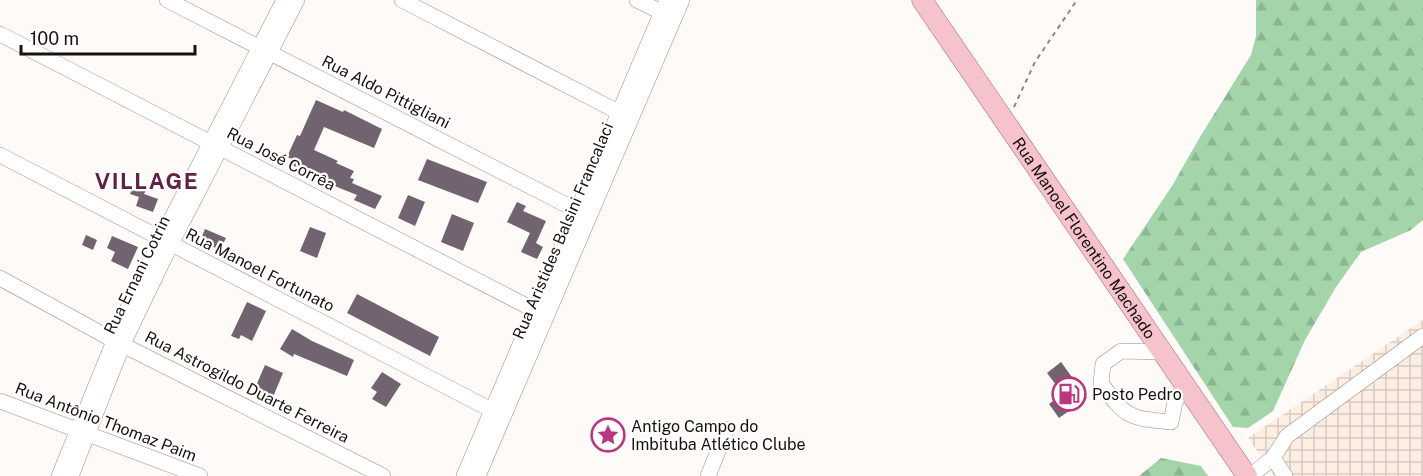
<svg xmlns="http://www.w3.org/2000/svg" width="1423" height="476" viewBox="0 0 1423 476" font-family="'Public Sans',sans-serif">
<defs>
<pattern id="industrial-grid" width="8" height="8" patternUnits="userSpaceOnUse" patternTransform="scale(1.5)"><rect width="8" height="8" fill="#fdeee4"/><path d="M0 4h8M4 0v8" fill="none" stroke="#d8cbc2"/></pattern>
<pattern id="forest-firs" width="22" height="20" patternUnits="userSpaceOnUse" patternTransform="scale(1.5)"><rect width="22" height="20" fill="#a4d4aa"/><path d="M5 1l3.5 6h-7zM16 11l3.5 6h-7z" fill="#8cb591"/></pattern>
</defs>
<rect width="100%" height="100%" fill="#fefaf8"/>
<polygon fill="url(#industrial-grid)" points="1423,320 1423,476 1274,476 1248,438"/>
<g fill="url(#forest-firs)">
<polygon points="1256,0 1423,0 1423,220 1411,230 1361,252 1336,287 1305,340 1273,411 1248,428 1233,427 1123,259 1172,186 1200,137 1251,55 1256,36"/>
<polygon points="1161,458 1201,466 1208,476 1139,476"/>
</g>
<g fill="#716370">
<polygon points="316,100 343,112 344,110 382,129 374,148 324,127 314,150 338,161 336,163 354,171 350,178 354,179 352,183 382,196 375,209 354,200 357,195 327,183 292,165 295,160 287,157 297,135 300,136"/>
<polygon points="427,159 487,182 478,203 418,180"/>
<polygon points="135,183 147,188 144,194 158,199 153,212 136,206 139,197 130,194"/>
<polygon points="408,195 425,202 415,226 398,218"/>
<polygon points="517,202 526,206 523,211 546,221 536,243 543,247 537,259 521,252 530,233 507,222"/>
<polygon points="452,214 474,223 463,251 441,242"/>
<polygon points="310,227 326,233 317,258 300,251"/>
<polygon points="205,229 226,238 220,250 200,241"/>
<polygon points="86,235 97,240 93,250 82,245"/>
<polygon points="112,236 138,247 128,269 111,261 115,252 107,248"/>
<polygon points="357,294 439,337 430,356 347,313"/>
<polygon points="247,302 266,311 252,341 241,335 239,339 231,336"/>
<polygon points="292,329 312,341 354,360 347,376 294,354 293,357 280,349"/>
<polygon points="1061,362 1087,398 1059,418 1049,404 1063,394 1047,373"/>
<polygon points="265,365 283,373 273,397 255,388"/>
<polygon points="382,372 401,384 386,407 372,399 377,392 371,388"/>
</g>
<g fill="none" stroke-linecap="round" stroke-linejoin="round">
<g stroke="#9e8e83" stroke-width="16">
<g id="minor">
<polyline points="167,0 586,215"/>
<polyline points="402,0 628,117"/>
<polyline points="637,0 669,16"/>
<polyline points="0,34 546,316"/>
<polyline points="0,155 503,416"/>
<polyline points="0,278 113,340 383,476"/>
<path d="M1162,352l-41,-1 -18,13 -2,19c25,35 28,35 70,39l4,-20 10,-17"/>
<polyline points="0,401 200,476"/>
<polyline points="1273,458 1285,476"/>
<polyline points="59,476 125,314 161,239 284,0"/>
<polyline points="71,476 123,344 171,244 297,0"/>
<polyline points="464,476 667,0"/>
<polyline points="478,476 682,0"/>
<polyline points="708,476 727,429"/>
<polyline points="1250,476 1273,458 1287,436 1423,336"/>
</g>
</g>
<g stroke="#a46a72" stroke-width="21">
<g id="major">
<path id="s1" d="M922,0l325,476"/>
</g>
</g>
<polyline stroke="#8b8683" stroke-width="2" stroke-dasharray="4.5 4.5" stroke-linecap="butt" points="1014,107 1035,62 1077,0"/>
<use href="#minor" stroke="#fff" stroke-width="15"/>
<use href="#major" stroke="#f6c2cb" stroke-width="20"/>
</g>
<defs>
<g id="fuel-ring" transform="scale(1.725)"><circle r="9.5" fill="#fff" stroke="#bb377d" stroke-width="1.5"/><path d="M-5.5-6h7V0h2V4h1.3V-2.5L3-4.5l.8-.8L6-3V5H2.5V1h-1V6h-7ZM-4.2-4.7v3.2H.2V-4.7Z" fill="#bb377d"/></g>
<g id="sight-ring" transform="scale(1.725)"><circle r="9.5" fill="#fff" stroke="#bb377d" stroke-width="1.5"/><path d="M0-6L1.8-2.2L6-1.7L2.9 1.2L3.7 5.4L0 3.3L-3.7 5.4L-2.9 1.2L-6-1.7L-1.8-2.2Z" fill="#bb377d"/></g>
</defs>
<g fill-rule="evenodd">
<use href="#fuel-ring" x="1069" y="394"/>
<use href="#sight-ring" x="608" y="435"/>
</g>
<g text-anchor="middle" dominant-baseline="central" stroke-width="4.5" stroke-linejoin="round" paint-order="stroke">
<g font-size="16" fill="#18120e" stroke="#fff">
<text transform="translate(386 92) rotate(27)">Rua Aldo Pittigliani</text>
<text transform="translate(281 159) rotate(27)">Rua José Corrêa</text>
<text transform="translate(563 231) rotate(-67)">Rua Aristides Balsini Francalaci</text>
<text stroke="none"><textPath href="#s1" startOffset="288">Rua Manoel Florentino Machado</textPath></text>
<text transform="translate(260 270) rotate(27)">Rua Manoel Fortunato</text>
<text transform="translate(137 275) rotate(-64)">Rua Ernani Cotrin</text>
<text transform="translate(247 387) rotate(27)">Rua Astrogildo Duarte Ferreira</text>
<text transform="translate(106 422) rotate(21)">Rua Antônio Thomaz Paim</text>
</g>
<g font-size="16" fill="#18120e" stroke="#fff" text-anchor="start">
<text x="1092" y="394">Posto Pedro</text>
<text x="631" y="426">Antigo Campo do<tspan x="631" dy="18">Imbituba Atlético Clube</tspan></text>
</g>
<g font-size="22" font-weight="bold" letter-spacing="1.5" fill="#622243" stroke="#fff">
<text x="147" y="181">VILLAGE</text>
</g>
</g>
<path d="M21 45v9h174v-9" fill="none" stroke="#18120e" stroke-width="3"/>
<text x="30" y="45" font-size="18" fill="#18120e" stroke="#ffffff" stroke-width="4.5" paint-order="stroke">100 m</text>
</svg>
